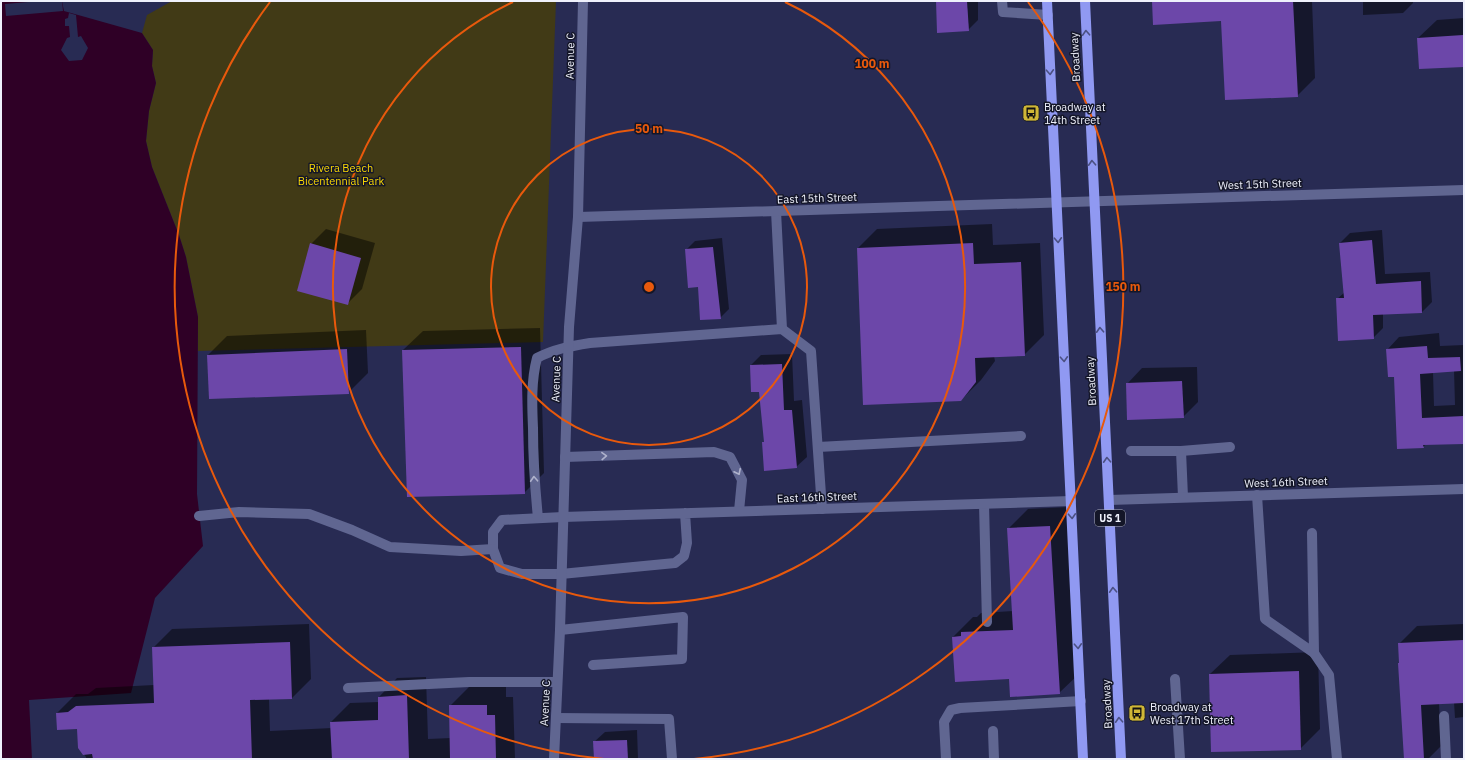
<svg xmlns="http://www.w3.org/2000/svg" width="1465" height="760" viewBox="0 0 1465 760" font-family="'IBM Plex Sans',sans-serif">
<rect width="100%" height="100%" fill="#282b53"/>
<polygon fill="#413a16" points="172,1 556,1 543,342 198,351 198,317 186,257 179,235 152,167 146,141 149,111 156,83 152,66 153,50 142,33 147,15"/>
<polygon fill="#2f0026" points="1,1 62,1 64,11 142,33 153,50 152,66 156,83 149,111 146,141 152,167 179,235 186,257 198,317 197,494 203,546 155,598 131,693 29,700 32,759 1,759"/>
<g fill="#282b53">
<polygon points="40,1 62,1 63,11 6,16 5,4"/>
<polygon points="69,13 76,15 78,37 81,36 88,48 82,60 69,61 61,50 67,38 70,37 69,26 65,26 65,19 68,18"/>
</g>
<g fill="#0007" fill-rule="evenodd">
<polygon points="937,1 978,1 978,20 968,30"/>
<polygon points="1153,1 1312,1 1315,78 1297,96 1222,20"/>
<polygon points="1363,1 1413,1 1413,3 1403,13 1363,15"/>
<polygon points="1464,18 1464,66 1420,68 1418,38 1437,20"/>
<polygon points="992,224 993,245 1040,243 1044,335 1024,355 994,356 995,361 981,380 961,400 858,248 877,229"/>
<polygon points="326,229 375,243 362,289 347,304 311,244"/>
<polygon points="1382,230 1385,274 1430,272 1432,302 1422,312 1383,313 1383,328 1373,338 1337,299 1345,292 1340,243 1350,233"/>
<polygon points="722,238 729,309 720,318 699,286 686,250 695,241"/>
<polygon points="540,328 544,473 524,493 403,350 423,331"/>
<polygon points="366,330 368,373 348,393 208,355 227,336"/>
<path d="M1439,333l1,13 24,-1v98l-38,1 -3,3 -28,-72 -8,-25 12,-13zM1454,370l1,35 -21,1 -1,-34z"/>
<polygon points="792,354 794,401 802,400 807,457 796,467 763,443 765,441 760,391 751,365 761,355"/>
<polygon points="1197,367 1198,402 1183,417 1127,384 1142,368"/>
<polygon points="1069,507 1079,674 1059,693 1010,678 953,637 973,617 977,617 981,613 1013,611 1008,529 1028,509"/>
<polygon points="309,624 311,679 292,698 269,699 270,731 332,728 331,722 350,703 379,702 379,697 397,678 426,677 428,739 451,738 450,706 469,687 506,686 506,697 513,697 515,759 86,759 86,757 79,748 78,728 57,713 76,694 88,694 96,688 154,685 153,648 172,629"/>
<polygon points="1464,624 1464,717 1455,718 1454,702 1439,703 1441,746 1428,759 1405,759 1399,644 1417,626"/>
<polygon points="1318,652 1320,729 1300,749 1210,674 1230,655"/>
<polygon points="637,730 638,759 595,759 594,742 605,732"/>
</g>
<g fill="#6c47a9">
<polygon points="936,1 967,1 969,31 937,33"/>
<polygon points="1152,1 1293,1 1298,97 1225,100 1221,21 1153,25"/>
<polygon points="1463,35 1464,67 1419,69 1417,38"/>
<polygon points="1372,240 1376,284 1421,281 1422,313 1373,315 1374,339 1338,341 1336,298 1344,298 1339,243"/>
<polygon points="310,243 361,258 348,305 297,291"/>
<polygon points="973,243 974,264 1021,262 1025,356 975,358 976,382 961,401 863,405 857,248"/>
<polygon points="713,247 721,319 700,320 698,287 688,288 685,249"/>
<polygon points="1427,346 1428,358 1460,357 1461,371 1420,374 1422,418 1464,416 1464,444 1423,445 1424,448 1397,449 1394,377 1388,377 1386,349"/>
<polygon points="521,347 525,494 407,497 402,350"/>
<polygon points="347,349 349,394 209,399 207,355"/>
<polygon points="782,364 784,410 792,410 797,468 764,471 762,442 764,442 759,392 751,392 750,365"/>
<polygon points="1182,381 1184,418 1127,420 1126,383"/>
<polygon points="1050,526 1060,694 1010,697 1009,679 955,682 952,637 961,636 961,632 1013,630 1007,528"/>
<polygon points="1464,640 1464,703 1421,705 1424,759 1404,759 1398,663 1399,663 1398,643"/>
<polygon points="290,642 292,699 250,700 252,759 93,759 92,754 83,755 78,748 77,729 57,730 56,713 68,712 76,706 154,703 152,647"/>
<polygon points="1299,671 1301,750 1211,752 1209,674"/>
<polygon points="407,695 409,759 332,759 330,722 378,720 378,697"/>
<polygon points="449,705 487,705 487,715 495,715 496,759 450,759"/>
<polygon points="627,740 628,759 594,759 593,741"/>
</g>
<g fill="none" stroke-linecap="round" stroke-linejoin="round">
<g stroke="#606691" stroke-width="10">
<polyline points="1002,1 1003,12 1048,15"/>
<polyline points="776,211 782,329"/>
<polyline points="578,217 1464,190"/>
<polyline points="818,447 1021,436"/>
<polyline points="1131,451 1181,451 1230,447"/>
<polyline points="1181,451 1183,497"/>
<polyline points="565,457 714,452 730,457 742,480 739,511"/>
<polyline points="1257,495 1265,619 1314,653"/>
<polyline points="1109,500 1464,489"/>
<polyline points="984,504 987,622"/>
<polyline points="685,513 687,543 684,556 675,563 561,574 522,574 500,568 493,549 493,532 502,520 563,517 1071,501"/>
<polyline points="199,516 239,512 309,514 352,530 390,547 461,551 493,549"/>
<path d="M538,518c-3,-30 -5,-60 -5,-90 -1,-23 -2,-47 4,-70 17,-9 34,-12 53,-15l192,-14 29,22 11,158"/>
<polyline points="1312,533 1314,653 1329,675 1337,759"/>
<polyline points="560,630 683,617 682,659 593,665"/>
<polyline points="1175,679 1180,759"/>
<polyline points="348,688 469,682 557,682"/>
<polyline points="1444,716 1446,759"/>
<polyline points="556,718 669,719 672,759"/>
<polyline points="993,731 994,759"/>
<polyline points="554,759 560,630 569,327 578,217 583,1"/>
<polyline points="946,759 944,722 951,710 960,708 1081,701"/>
</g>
<g stroke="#9099f2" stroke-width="10">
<polyline points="1047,1 1083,759"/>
<polyline points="1085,1 1121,759"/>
</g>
</g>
<defs><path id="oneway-chevron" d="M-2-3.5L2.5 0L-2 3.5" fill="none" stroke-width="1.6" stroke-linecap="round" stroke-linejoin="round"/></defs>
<g stroke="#4c5183">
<use href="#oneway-chevron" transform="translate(1086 33) rotate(-93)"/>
<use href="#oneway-chevron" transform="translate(1050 72) rotate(87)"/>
<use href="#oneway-chevron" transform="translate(1092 163) rotate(-93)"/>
<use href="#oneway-chevron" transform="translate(1058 240) rotate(87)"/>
<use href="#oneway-chevron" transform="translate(1100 330) rotate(-93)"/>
<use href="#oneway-chevron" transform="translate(1064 359) rotate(87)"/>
<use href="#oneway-chevron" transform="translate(1107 460) rotate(-93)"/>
<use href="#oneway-chevron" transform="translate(1072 516) rotate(87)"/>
<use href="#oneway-chevron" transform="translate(1113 590) rotate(-93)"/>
<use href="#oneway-chevron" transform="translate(1078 646) rotate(87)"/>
<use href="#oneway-chevron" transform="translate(1119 720) rotate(-93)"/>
</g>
<g stroke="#afb2cc">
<use href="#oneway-chevron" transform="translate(604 456) rotate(-2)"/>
<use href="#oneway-chevron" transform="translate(738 472) rotate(64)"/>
<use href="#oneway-chevron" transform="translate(534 479) rotate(-93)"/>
</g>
<g fill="none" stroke="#e8590c" stroke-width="2">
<circle cx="649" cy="287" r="158"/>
<path d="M785 2A316 316 0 1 1 513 2"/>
<path d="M604 759A474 474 0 0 1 270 2M1028 2A474 474 0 0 1 694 759"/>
</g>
<defs>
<g id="bus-square" transform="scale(0.9)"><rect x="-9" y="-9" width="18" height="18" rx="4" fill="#d0b736" stroke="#141628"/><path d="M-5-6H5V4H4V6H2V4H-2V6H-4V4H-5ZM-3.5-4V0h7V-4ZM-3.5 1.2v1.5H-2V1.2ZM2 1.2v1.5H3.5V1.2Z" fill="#111"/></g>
</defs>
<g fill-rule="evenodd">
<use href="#bus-square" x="1031" y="113"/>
<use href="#bus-square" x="1137" y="713"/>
</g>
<g text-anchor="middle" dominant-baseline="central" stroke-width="3" stroke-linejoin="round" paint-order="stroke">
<rect fill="#141628" stroke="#adafbc" stroke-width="1" x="1095" y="510" width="30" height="16" rx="3"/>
<g font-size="10" font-weight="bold" fill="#eff1fc">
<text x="1110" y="518">US 1</text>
</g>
<g font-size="11" fill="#eff1fc" stroke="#141628">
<text transform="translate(570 56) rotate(-89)">Avenue C</text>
<text transform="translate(1075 57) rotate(-93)">Broadway</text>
<text transform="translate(1260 184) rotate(-2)">West 15th Street</text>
<text transform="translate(817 198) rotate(-2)">East 15th Street</text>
<text transform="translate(556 379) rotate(-88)">Avenue C</text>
<text transform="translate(1091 381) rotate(-93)">Broadway</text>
<text transform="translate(1286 482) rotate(-2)">West 16th Street</text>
<text transform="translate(817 497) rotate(-2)">East 16th Street</text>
<text transform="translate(545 703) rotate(-87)">Avenue C</text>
<text transform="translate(1107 704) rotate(-93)">Broadway</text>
</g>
<g font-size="11" fill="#eff1fc" stroke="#141628" text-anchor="start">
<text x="1044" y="107">Broadway at<tspan x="1044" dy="13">14th Street</tspan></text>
<text x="1150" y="707">Broadway at<tspan x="1150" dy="13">West 17th Street</tspan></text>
</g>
<g font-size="11" fill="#f9d804" stroke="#141628">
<text x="341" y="168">Rivera Beach<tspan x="341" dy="13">Bicentennial Park</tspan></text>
</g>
</g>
<circle cx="649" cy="287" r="6" fill="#e8590c" stroke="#141628" stroke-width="2"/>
<g font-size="12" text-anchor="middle" font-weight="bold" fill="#e8590c" stroke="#141628" stroke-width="3" stroke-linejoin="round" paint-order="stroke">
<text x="872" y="68">100 m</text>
<text x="649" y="133">50 m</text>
<text x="1123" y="291">150 m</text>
</g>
<rect width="1465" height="760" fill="none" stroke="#eff1fc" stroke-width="4"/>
</svg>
